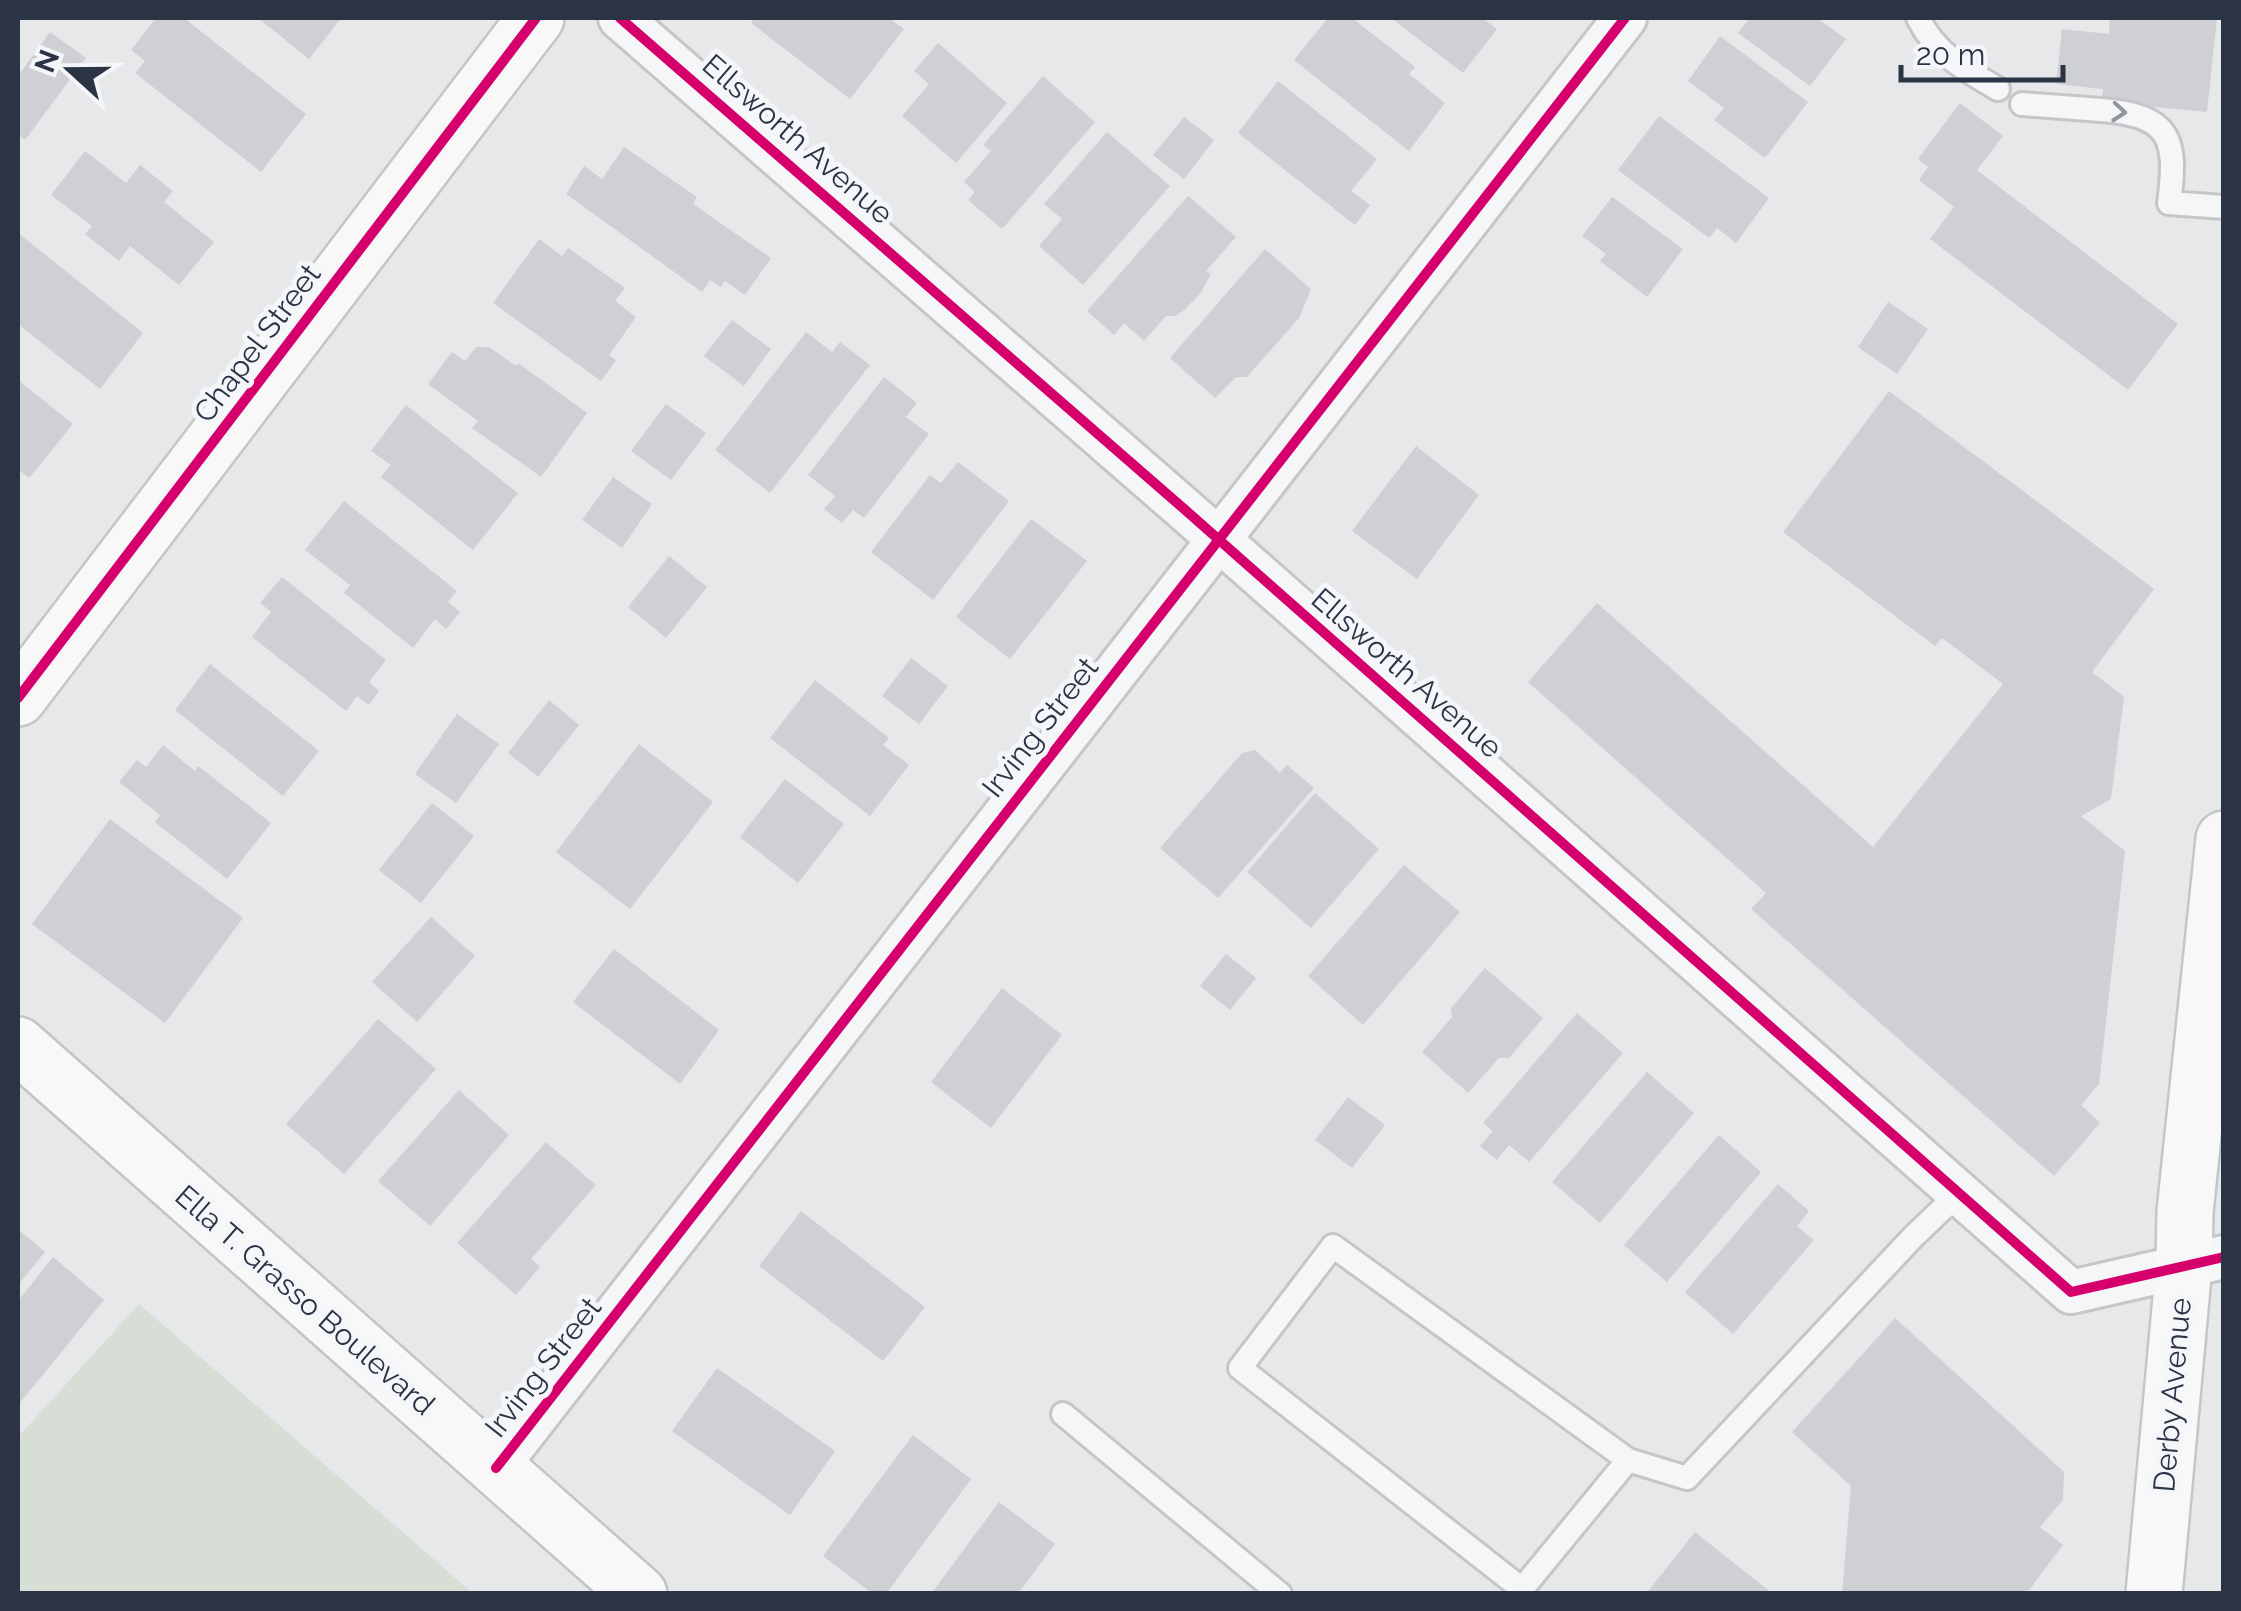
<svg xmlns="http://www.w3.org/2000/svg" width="2241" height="1611" viewBox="0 0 2241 1611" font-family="Raleway,sans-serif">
<rect width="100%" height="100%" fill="#e6e8ea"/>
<polygon fill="#d6ded6" points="139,1304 437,1562 472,1593 18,1593 18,1437"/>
<g fill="#ced0d3">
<polygon points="156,18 184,18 306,114 261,172 135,73 145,61 131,50"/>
<polygon points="258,18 341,18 309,59"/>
<polygon points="755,18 889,18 904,29 850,99 751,23"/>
<polygon points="1328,18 1352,18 1415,67 1409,74 1445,103 1409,151 1294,60"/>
<polygon points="1391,18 1482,18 1497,29 1463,73"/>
<polygon points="1750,18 1817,18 1846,39 1810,86 1738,33"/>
<polygon points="2110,18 2217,18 2207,112 2102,102 2103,89 2056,84 2062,29 2109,34"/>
<polygon points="50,32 86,58 25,140 18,134 18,76"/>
<polygon points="1720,36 1808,102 1765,158 1714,120 1724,108 1688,81"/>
<polygon points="938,43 1007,103 956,163 902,116 929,84 914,71"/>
<polygon points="1043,76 1095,122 1002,229 968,200 975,192 964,182 991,151 983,145"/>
<polygon points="1278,81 1377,159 1351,191 1370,205 1355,225 1238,133"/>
<polygon points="1960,103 2003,136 1977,170 2178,324 2128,390 1930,239 1954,207 1919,180 1928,167 1918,159"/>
<polygon points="1659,116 1769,198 1736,243 1717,228 1709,238 1618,170"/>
<polygon points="1184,117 1214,140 1184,179 1153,155"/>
<polygon points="1107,132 1170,186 1083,285 1039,246 1062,219 1044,204"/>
<polygon points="624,147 697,197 693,204 771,258 745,295 725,281 721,287 710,280 702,292 566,194 584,166 602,179"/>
<polygon points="85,151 126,183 140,165 173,191 164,202 214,242 179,285 130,246 119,261 85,234 92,226 51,195"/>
<polygon points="1188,196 1236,237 1206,271 1211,274 1200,294 1183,311 1175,316 1166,316 1144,341 1124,323 1114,335 1087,311"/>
<polygon points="1612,197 1683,249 1647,297 1600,261 1606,254 1582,236"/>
<polygon points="18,233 143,333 100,389 18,324"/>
<polygon points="539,239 562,256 568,248 625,288 615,301 636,317 609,355 616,360 601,381 493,303"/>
<polygon points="1265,249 1311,289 1299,318 1247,377 1236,377 1215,398 1170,358"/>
<polygon points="1888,302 1928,329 1897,374 1858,347"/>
<polygon points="732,320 771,349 744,386 704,356"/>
<polygon points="806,332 832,352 840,342 870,365 770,493 715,450"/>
<polygon points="476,347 489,347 516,366 518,363 587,413 541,477 472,428 478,421 428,384 452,352 465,361"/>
<polygon points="884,377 917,403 906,417 929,434 864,518 853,510 842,523 824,509 835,496 808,475"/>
<polygon points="18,380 73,424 29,478 18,469"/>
<polygon points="1889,391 2154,589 2092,672 2124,697 2111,799 2081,816 2125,851 2099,1084 2081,1105 2100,1123 2054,1176 1751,909 1766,893 1528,682 1597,603 1873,847 2003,684 1942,638 1935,646 1783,532"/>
<polygon points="666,404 706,433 671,480 631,451"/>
<polygon points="406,405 518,493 473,550 381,477 391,465 371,451"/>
<polygon points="1416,446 1479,495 1417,579 1352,531"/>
<polygon points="958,462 1009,501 933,600 871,552 930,475 941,483"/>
<polygon points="613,477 652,504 622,548 582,520"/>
<polygon points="344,501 457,591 448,602 460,612 446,629 435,619 413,648 344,593 350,585 305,550"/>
<polygon points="1031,519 1087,561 1010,659 956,617"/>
<polygon points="669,556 707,587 666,638 628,607"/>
<polygon points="282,577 386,660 369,682 379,691 369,705 357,696 346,711 252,637 271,612 260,603"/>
<polygon points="911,658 948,686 919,724 882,696"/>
<polygon points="210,664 319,751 283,796 175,710"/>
<polygon points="815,680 889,738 883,745 909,765 870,816 770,738"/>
<polygon points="549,700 579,725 538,777 508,753"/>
<polygon points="457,714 499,744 456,803 415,774"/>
<polygon points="639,744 713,802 630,909 556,852"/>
<polygon points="163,745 195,771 198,766 271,823 227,879 155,822 160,815 119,782 137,760 146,767"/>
<polygon points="1255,750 1280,773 1287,765 1314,788 1218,898 1160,848 1242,753"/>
<polygon points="785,779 844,824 798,883 740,837"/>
<polygon points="1315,793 1379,849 1311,928 1247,872"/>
<polygon points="432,803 474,836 421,903 379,870"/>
<polygon points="110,819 243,918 165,1023 32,924"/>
<polygon points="1404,865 1460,912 1363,1025 1308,976"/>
<polygon points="431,917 475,956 417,1022 372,982"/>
<polygon points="614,949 719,1030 680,1084 573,1002"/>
<polygon points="1226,954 1256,978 1230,1010 1200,986"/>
<polygon points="1485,968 1543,1018 1509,1058 1499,1058 1468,1093 1422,1052 1452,1017 1451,1008"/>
<polygon points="1002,988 1062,1035 991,1128 931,1082"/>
<polygon points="1577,1013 1623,1053 1529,1162 1509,1145 1497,1160 1480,1146 1493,1131 1483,1123"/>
<polygon points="378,1019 436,1069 344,1174 286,1124"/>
<polygon points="1647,1072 1694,1113 1600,1223 1552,1182"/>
<polygon points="459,1090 509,1135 430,1226 378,1181"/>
<polygon points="1348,1097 1385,1125 1352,1168 1315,1140"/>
<polygon points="1719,1135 1761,1172 1667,1282 1624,1245"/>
<polygon points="546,1142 596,1185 531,1259 540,1267 516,1295 457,1243"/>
<polygon points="1778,1184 1809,1211 1797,1226 1814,1240 1733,1334 1685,1292"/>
<polygon points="801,1211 925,1307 883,1361 759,1266"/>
<polygon points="18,1229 45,1252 18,1285"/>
<polygon points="53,1257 104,1300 18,1405 18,1301"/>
<polygon points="1895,1318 2064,1472 2063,1500 2040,1527 2063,1545 2026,1594 1842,1594 1851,1486 1792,1432"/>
<polygon points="717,1368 835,1451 790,1515 672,1431"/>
<polygon points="913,1435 971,1479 886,1594 873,1594 823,1556"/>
<polygon points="999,1502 1055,1544 1018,1594 931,1594"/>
<polygon points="1695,1532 1773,1594 1646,1594"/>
</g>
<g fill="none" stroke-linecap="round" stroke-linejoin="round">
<g stroke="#c4c6c8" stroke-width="28">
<g id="lane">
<path d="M1918,18c17,35 47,52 80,71"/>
<path d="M2022,104c26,2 52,4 79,6 69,5 77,28 68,93l55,4"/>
<polyline points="1063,1414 1280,1594"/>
<polyline points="1522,1589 1628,1460"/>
<polyline points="1523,1594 1522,1589 1240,1368 1333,1246 1628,1460 1687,1478 1913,1237 1959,1193"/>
</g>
</g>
<g stroke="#c4c6c8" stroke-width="48">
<g id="street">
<polyline points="620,18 1183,508 2071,1292 2224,1257"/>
<polyline points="496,1468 1625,18"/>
</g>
</g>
<g stroke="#c4c6c8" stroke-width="60">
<g id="secondary">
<polyline points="18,698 536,18"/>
<polyline points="2154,1594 2184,1265 2185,1212 2224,839"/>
</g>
</g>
<g stroke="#c2c5c8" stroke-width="60">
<polyline id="primary" points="18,1045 639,1594"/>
</g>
<use href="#lane" stroke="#f5f6f7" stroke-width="22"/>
<use href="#street" stroke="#f5f6f7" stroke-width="42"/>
<use href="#secondary" stroke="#f8f8f8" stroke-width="55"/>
<use href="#primary" stroke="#f8f8f8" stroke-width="55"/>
<g stroke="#f4f6f9" stroke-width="16">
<g id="cycleway">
<polyline points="620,18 1183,508 2071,1292 2224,1257"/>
<polyline points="18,698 536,18"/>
<polyline points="496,1468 1625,18"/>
</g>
</g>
<use href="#cycleway" stroke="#d6006c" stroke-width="10"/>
</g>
<defs><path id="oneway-chevron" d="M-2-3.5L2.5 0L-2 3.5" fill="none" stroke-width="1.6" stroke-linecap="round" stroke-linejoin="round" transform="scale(2.5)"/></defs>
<use stroke="#90959e" href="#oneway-chevron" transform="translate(2119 112) rotate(5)"/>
<g text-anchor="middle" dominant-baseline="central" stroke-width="10" stroke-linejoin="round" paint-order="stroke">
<g font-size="30" fill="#2b3445" stroke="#f4f6f9">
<text transform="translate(798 139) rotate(41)">Ellsworth Avenue</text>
<text transform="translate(257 343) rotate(-53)">Chapel Street</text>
<text transform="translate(1407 673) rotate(41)">Ellsworth Avenue</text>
<text transform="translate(1040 727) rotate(-52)">Irving Street</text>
<text transform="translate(305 1300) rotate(41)">Ella T. Grasso Boulevard</text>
<text transform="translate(543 1367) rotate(-52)">Irving Street</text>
<text transform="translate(2172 1395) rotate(-85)">Derby Avenue</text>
</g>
</g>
<rect width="2241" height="1611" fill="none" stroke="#2b3445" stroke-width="40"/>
<g transform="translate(70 70) rotate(291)" stroke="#f4f6f9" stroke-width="8" paint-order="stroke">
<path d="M0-8L18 38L0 25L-18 38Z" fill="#2b3445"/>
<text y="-15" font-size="28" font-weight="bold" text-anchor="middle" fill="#2b3445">N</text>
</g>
<path d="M1901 65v15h162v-15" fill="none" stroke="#2b3445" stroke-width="5"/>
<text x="1916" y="65" font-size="30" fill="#2b3445" stroke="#f4f6f9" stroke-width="8" paint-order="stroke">20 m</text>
</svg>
